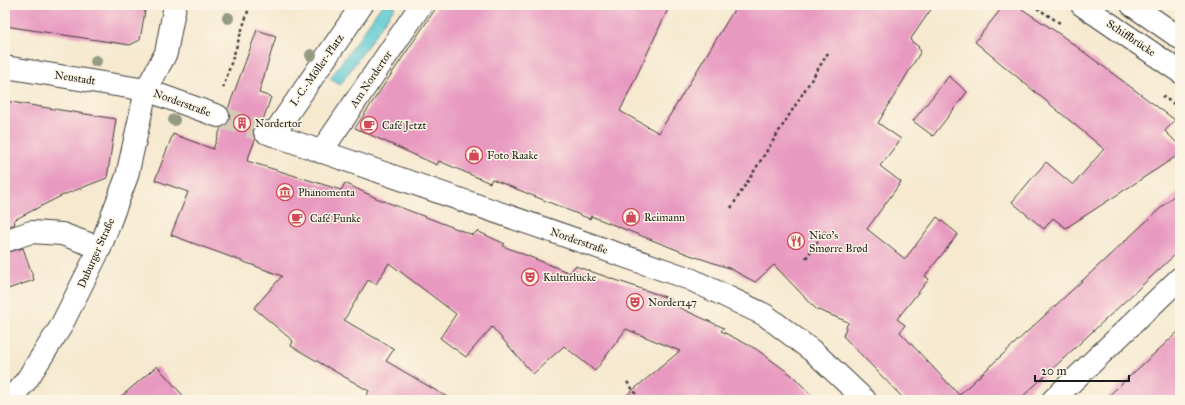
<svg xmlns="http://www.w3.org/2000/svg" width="1185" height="405" viewBox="0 0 1185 405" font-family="'IM FELL Great Primer',serif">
<rect width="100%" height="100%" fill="#fcf5e5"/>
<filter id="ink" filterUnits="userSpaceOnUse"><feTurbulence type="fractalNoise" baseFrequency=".025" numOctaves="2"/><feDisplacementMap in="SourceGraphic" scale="8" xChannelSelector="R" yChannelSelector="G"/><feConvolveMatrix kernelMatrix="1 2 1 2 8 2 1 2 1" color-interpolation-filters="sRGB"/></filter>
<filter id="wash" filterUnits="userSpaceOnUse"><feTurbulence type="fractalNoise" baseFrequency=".012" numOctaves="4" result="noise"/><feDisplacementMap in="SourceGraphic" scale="16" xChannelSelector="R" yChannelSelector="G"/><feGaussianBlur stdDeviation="0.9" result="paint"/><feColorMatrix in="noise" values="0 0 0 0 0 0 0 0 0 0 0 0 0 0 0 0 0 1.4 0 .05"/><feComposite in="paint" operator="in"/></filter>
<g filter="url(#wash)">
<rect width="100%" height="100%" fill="#f6e9d0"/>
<polygon fill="#5ecad4" stroke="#3d7378" points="382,5 396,5 340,85 330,79"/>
<g id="blocks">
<g fill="#e899c0">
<polygon points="5,5 146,5 140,40 130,45 5,26"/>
<polygon points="438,5 670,5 620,111 659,133 737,5 934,5 910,40 919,47 918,48 921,51 878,123 901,139 880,166 901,182 867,229 905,259 937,217 958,234 925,276 929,279 897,319 905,325 900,332 959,395 1180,190 1180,250 1019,400 905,400 843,336 848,322 816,309 774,265 755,282 729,268 690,255 591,216 590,219 492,179 490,183 439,161 437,165 355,128"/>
<polygon points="1004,5 1016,5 1061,35 1175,120 1165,131 1180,146 1180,154 1066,228 1053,218 1044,229 1012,202 1046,162 1073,185 1104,149 975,42"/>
<polygon points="257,30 276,36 259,93 271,97 263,120 257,122 253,128 253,134 255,140 247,161 341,190 345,183 376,198 473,235 477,231 505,244 503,246 570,273 575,266 671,299 669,303 724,328 721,331 756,349 793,376 816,400 621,400 680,351 626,329 595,371 564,346 533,374 492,327 466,357 440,338 456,314 389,263 376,284 368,280 344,320 394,349 386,361 452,400 364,400 369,391 291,346 293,341 254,308 282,276 171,235 188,192 155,180 173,134 213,149 221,128 226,125 230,121 230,114 228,109"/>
<polygon points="949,76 967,92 933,136 913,121"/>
<polygon points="5,101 116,119 107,178 63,195 14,220 15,224 5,228"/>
<polygon points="23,248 34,280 5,290 5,253"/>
<polygon points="1180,330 1180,400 1104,400"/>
<polygon points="157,366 187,400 117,400"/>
</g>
</g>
</g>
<g filter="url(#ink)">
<use href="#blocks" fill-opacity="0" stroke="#3d3b37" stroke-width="1"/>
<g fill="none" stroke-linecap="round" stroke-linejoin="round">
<polyline stroke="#d5cab5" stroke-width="22" stroke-dasharray="22 11" stroke-linecap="butt" points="218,116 265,132"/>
<g stroke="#3d3b37" stroke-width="24">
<g id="minor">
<polyline points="1132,5 1180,38"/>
<polyline points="5,67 146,90 218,116"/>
<polyline points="265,132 690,279 765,315 815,353 865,400"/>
<polyline points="273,135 362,5"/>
<polyline points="321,152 421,5"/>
<polyline points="5,241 31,232 62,234 100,248"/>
<polyline points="9,400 26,381 60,328 100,248 127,176 146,90 166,53 175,5"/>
<polyline points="1053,400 1180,278"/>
</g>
</g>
<g stroke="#3d3b37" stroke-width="24">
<polyline id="major" points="1082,5 1180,72"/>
</g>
<g stroke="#3d3b37" stroke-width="2.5" stroke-dasharray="3 3" stroke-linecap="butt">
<polyline points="1032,5 1060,23"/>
<polyline points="223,88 250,5"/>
<polyline points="1162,96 1180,108"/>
<polyline points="731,208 828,53"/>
<polyline points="806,258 826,230"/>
<polyline points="627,382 641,400"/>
</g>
<use href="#minor" stroke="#fff" stroke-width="22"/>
<use href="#major" stroke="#fff" stroke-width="22"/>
</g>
<g fill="#959b82">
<circle cx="228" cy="18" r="6"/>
<circle cx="311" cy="55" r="6"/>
<circle cx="96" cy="61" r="6"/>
<circle cx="174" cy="120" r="6"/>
</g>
</g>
<defs>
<g id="building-ring" transform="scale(0.9)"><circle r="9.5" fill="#fcf5e5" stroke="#d1495b" stroke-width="1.5"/><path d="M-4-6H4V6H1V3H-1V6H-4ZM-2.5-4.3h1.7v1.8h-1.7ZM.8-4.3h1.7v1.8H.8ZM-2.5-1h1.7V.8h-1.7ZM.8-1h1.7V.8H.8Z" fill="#d1495b"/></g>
<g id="cafe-ring" transform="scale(0.9)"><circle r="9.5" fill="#fcf5e5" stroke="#d1495b" stroke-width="1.5"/><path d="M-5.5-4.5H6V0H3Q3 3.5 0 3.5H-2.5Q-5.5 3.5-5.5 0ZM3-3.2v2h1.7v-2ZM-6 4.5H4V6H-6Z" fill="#d1495b"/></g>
<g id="shop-ring" transform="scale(0.9)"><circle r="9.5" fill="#fcf5e5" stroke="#d1495b" stroke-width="1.5"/><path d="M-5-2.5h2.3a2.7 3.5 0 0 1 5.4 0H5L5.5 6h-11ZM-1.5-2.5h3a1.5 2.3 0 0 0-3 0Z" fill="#d1495b"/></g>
<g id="museum-ring" transform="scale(0.9)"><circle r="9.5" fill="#fcf5e5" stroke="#d1495b" stroke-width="1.5"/><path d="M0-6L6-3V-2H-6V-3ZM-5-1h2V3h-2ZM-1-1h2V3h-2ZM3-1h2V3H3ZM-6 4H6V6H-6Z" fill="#d1495b"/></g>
<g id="restaurant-ring" transform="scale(0.9)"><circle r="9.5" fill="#fcf5e5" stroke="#d1495b" stroke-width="1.5"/><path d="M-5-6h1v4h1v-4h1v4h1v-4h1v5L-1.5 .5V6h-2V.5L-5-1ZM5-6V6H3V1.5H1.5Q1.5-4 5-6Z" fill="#d1495b"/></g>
<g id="theatre-ring" transform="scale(0.9)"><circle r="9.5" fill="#fcf5e5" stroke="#d1495b" stroke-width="1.5"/><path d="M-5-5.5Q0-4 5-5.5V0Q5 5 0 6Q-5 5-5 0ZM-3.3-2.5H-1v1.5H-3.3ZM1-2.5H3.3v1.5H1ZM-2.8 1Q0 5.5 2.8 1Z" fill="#d1495b"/></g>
</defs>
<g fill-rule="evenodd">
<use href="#building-ring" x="242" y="123"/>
<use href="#cafe-ring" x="369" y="125"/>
<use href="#shop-ring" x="474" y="155"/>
<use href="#museum-ring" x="285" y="192"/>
<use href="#shop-ring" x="631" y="217"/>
<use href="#cafe-ring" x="297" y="218"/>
<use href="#restaurant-ring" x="796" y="241"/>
<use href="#theatre-ring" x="530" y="277"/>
<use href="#theatre-ring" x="635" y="302"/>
</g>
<g text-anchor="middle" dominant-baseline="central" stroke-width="3" stroke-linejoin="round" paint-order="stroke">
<g font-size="11" fill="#1c1c1c" stroke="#fcf5e5">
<text transform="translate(1131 38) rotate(34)">Schiffbrücke</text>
<text transform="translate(317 70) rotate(-55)">I.-C.-Möller-Platz</text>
<text transform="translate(75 78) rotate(9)">Neustadt</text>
<text transform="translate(371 79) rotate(-56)">Am Nordertor</text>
<text transform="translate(182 103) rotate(20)">Norderstraße</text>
<text transform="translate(579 241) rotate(19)">Norderstraße</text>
<text transform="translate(96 253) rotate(-66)">Duburger Straße</text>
</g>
<g font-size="11" fill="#1c1c1c" stroke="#fcf5e5" text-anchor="start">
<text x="255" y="123">Nordertor</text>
<text x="382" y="125">Café Jetzt</text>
<text x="487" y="155">Foto Raake</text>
<text x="298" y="192">Phänomenta</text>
<text x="644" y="217">Reimann</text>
<text x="310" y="218">Café Funke</text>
<text x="809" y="235">Nico's<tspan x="809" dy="13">Smørre Brød</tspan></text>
<text x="543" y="277">Kulturlücke</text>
<text x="648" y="302">Norder147</text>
</g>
</g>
<rect width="1185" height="405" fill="none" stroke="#fcf5e5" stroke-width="20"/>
<path d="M1035 375v6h94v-6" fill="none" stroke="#1c1c1c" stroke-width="2"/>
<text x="1041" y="375" font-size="12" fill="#1c1c1c" stroke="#fcf5e5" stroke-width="3" paint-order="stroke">20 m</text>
</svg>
